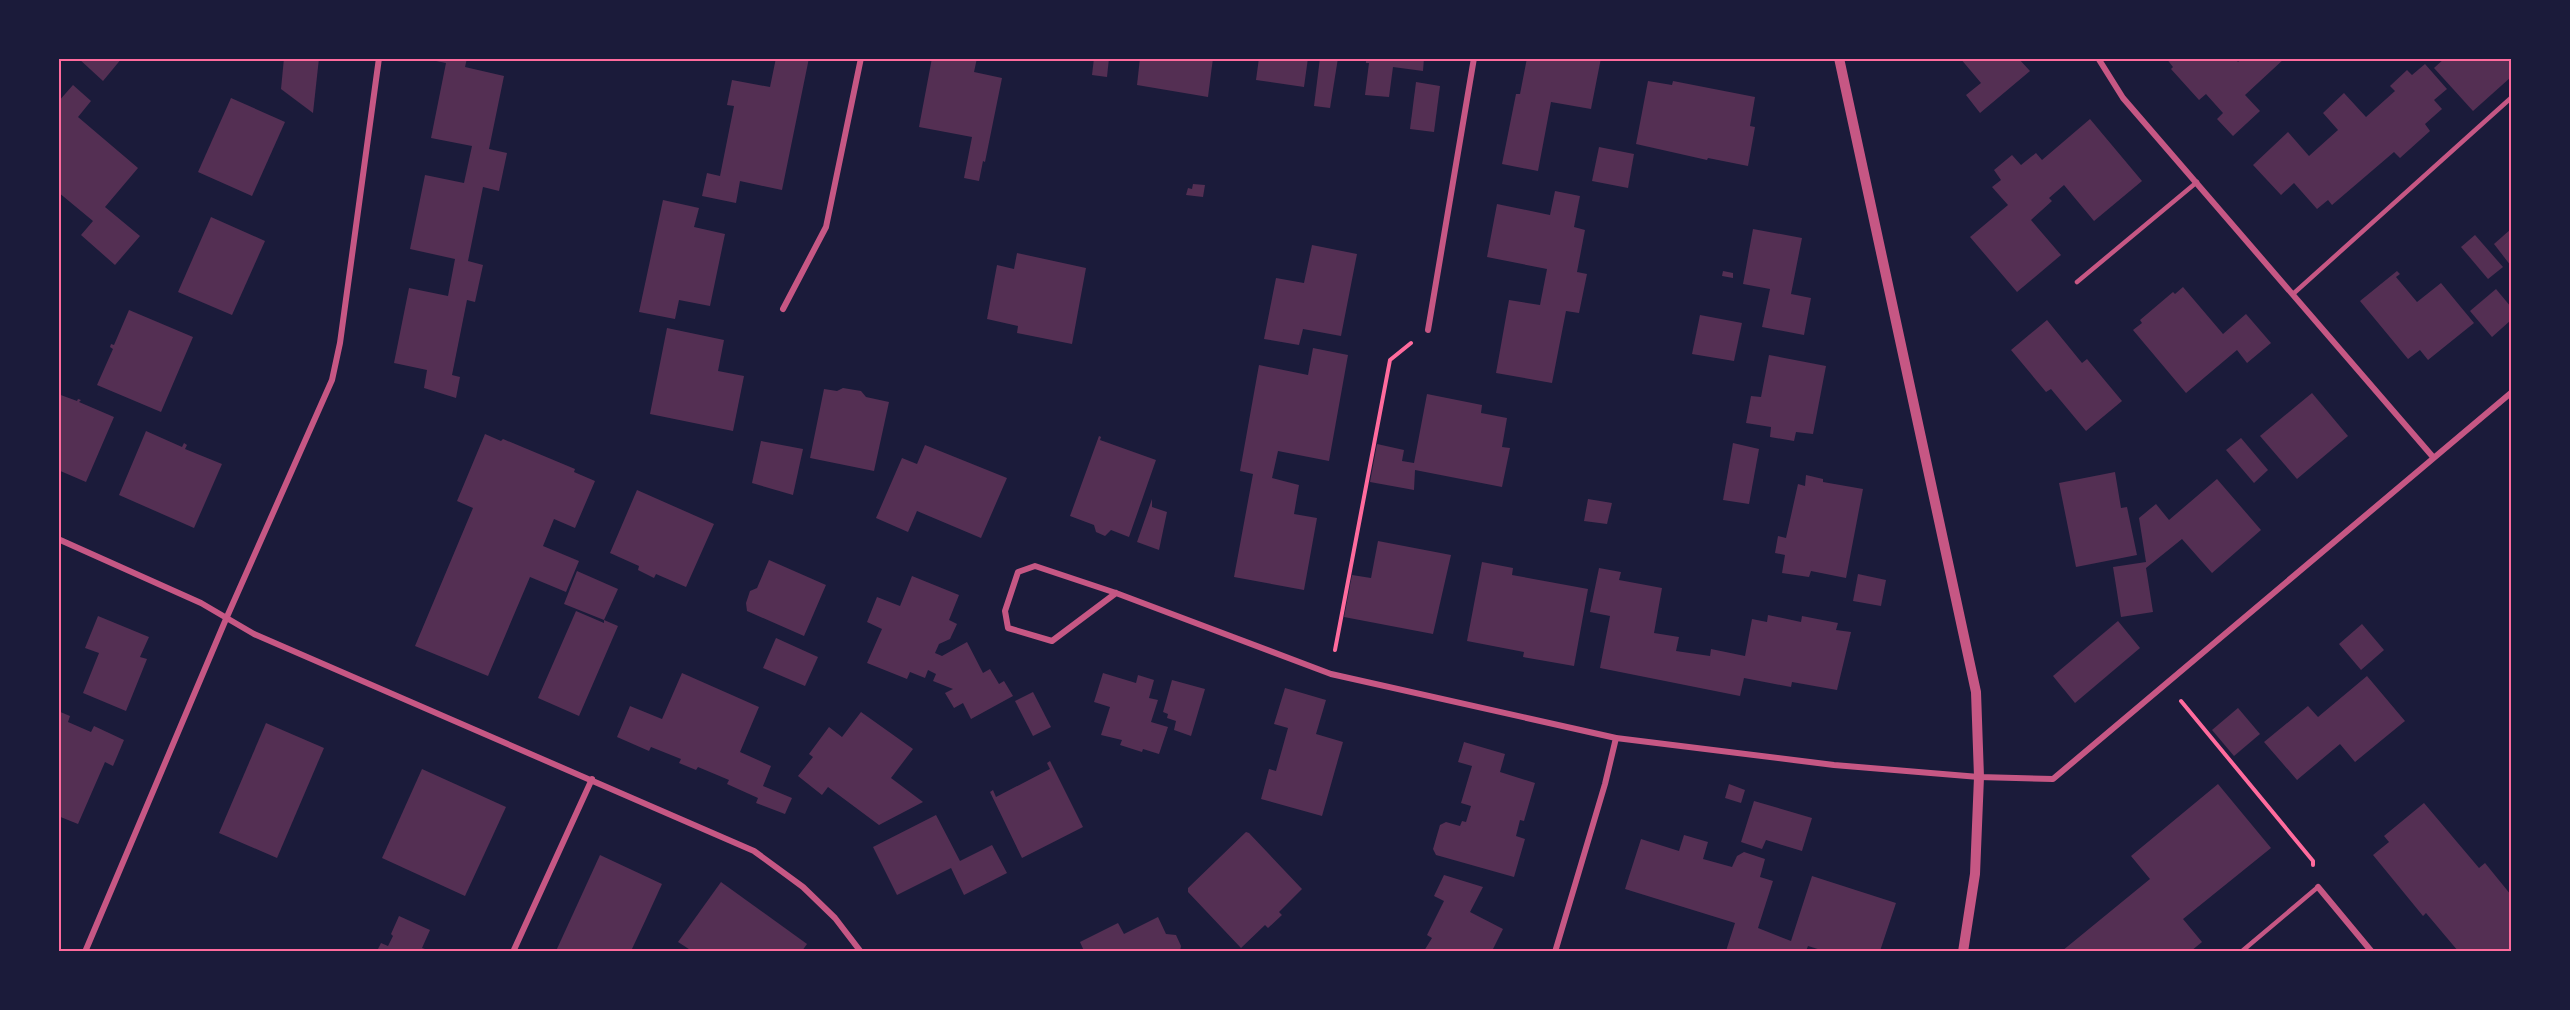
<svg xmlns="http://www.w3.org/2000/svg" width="2570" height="1010" viewBox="0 0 2570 1010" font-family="Arial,sans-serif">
<rect width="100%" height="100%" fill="#1b1b3a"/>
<g fill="#542f53">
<polygon points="78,58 122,58 103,81"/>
<polygon points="284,58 319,58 313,113 281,89"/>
<polygon points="432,58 467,58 465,67 504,76 489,149 507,153 499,191 483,187 468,261 483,265 475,302 467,300 452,375 460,377 456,398 424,388 427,370 394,363 409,288 448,296 455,259 410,249 425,175 464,183 472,146 431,138 446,63 431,60"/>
<polygon points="776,58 809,58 782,190 740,181 736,203 702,196 707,173 720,176 734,106 727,105 732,80 770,87"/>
<polygon points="932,58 977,58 974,72 1002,78 985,162 983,161 979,181 964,178 972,137 919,127"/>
<polygon points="1094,58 1109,58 1107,77 1092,75"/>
<polygon points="1140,58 1213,58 1208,97 1137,85"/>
<polygon points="1259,58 1308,58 1304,87 1256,80"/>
<polygon points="1320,58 1338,58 1330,108 1314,106"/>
<polygon points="1366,58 1424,58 1423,71 1393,67 1389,97 1365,95 1369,63 1366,63"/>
<polygon points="1527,58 1601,58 1591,109 1551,102 1538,171 1502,164 1516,94 1520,94"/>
<polygon points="1960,58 2018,58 2030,71 1980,113 1966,95 1981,83"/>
<polygon points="2166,58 2235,58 2238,62 2242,58 2285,58 2245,95 2260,111 2233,136 2217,119 2223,113 2206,94 2199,100 2171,69 2173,67"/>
<polygon points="2445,58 2511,58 2511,77 2473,111 2434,68"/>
<polygon points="2425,64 2447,89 2434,100 2442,109 2425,124 2430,131 2400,158 2394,152 2332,205 2328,200 2317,209 2294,183 2281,195 2253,165 2288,132 2309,156 2338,130 2323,113 2344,93 2366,117 2395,91 2390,86 2407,70 2412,75"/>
<polygon points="1648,81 1672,85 1673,81 1755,97 1750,126 1755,127 1748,166 1708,158 1707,160 1636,144"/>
<polygon points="1416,82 1440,86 1434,132 1410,129"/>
<polygon points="73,85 91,101 78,117 138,168 105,207 140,236 115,265 81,235 93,221 58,192 58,136 60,133 58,132 58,102"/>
<polygon points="231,98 285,122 252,196 198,172"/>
<polygon points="2090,119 2142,181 2094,221 2064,185 2049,198 2052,201 2031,220 2061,255 2017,292 1970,237 2008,205 1992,187 2001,180 1994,170 2012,155 2021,165 2036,153 2042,160"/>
<polygon points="1599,147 1634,154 1628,188 1592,181"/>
<polygon points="1193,184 1205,185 1203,197 1186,195 1188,188 1192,189"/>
<polygon points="1555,191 1580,196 1574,227 1585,230 1577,272 1587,274 1579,313 1566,311 1552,383 1496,373 1509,300 1540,305 1547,269 1487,257 1497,204 1550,215"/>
<polygon points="663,200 699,208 694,227 725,234 710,306 679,300 675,319 639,312"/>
<polygon points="211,217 265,241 232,315 178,292"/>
<polygon points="1753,229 1802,238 1791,294 1811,298 1804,335 1762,327 1770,289 1743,284"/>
<polygon points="2511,229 2511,266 2494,244"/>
<polygon points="2475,235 2503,267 2488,279 2461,247"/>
<polygon points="1312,245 1357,254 1341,336 1303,329 1299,345 1264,339 1276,278 1304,283"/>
<polygon points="1017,253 1086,268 1072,344 1017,333 1018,326 987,319 997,265 1014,269"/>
<polygon points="1723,271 1733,273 1733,278 1722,276"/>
<polygon points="2397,271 2400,274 2396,277 2417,302 2441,283 2474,323 2428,360 2420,350 2408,359 2360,301"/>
<polygon points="2183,287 2223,334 2246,314 2271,343 2247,363 2237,350 2186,393 2133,330 2142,323 2140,320 2173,292 2175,294"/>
<polygon points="2496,289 2511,307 2511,320 2492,337 2470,311"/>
<polygon points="129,310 193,337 161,412 97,385 113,349 110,347 111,344 114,345"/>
<polygon points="1700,315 1742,323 1734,361 1692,354"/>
<polygon points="2047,320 2082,363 2087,359 2122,401 2086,431 2051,389 2046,392 2011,350"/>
<polygon points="667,328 724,340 718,371 744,376 733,431 650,414"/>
<polygon points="1313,348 1348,355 1329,461 1278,451 1272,478 1299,485 1294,514 1317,518 1304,590 1234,577 1253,474 1240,471 1259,365 1308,375"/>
<polygon points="1769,355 1826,366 1813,434 1796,432 1794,441 1770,437 1771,427 1746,423 1751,396 1761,397"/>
<polygon points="843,388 861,391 866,397 889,402 874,471 810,458 824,389 837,391"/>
<polygon points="2312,393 2348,436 2297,479 2260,436"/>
<polygon points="58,394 77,401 78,399 81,400 79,402 114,417 86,482 58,470"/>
<polygon points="1427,394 1482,405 1481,413 1507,418 1502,447 1510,448 1502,487 1415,470 1414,490 1370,482 1377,444 1404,450 1402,461 1414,463"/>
<polygon points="146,431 182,447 184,443 187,445 185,449 222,464 194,528 119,495"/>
<polygon points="485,434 501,441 503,439 575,469 574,472 595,481 575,528 554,519 543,546 579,561 566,592 530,577 488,676 415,646 473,508 457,501"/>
<polygon points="1099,436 1101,437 1100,440 1156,460 1129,537 1111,530 1105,536 1096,532 1094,525 1070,516"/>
<polygon points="2241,438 2268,470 2254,483 2226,450"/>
<polygon points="761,441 803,449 793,495 752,483"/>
<polygon points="1733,443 1759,449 1749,504 1723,500"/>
<polygon points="925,445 1007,478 981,538 917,511 908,532 876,518 902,458 917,464"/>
<polygon points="2115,472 2121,508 2127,507 2137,555 2076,567 2059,483"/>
<polygon points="1806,475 1823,479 1823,482 1863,489 1846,578 1811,571 1809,577 1782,573 1785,555 1775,553 1778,536 1786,538 1798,484 1805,486"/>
<polygon points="2217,479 2261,530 2212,573 2182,539 2146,568 2153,612 2121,617 2113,567 2146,562 2139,518 2156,504 2169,520"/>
<polygon points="637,490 714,524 686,587 656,574 654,578 638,570 639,566 610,553"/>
<polygon points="1152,499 1152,507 1167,512 1159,550 1137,542"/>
<polygon points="1588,499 1612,503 1607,524 1584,521"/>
<polygon points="1378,541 1451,555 1433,634 1344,617 1352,575 1371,578"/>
<polygon points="769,560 826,585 804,636 747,611 746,603 750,591 757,588"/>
<polygon points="1482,562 1513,568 1512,575 1588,589 1574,666 1523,657 1524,652 1467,641"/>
<polygon points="1599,568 1621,572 1619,580 1662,588 1654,633 1679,637 1676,651 1710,656 1711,649 1745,656 1752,619 1767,622 1768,615 1801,622 1802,616 1838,623 1836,630 1851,632 1837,690 1792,682 1791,687 1744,678 1740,696 1600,668 1610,616 1590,612"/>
<polygon points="577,571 618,589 604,620 618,626 579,716 538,698 576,611 604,623 604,620 564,604"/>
<polygon points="1858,574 1886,580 1881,606 1853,601"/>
<polygon points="912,576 959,595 949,620 957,624 950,639 939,644 935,653 942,656 967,642 983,673 990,669 999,684 1004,681 1013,696 971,719 963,703 954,708 945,693 953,689 933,681 936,674 928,670 925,678 910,672 907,679 867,663 882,629 867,622 877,597 900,606"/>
<polygon points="98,616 149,637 140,657 147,659 126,711 83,693 99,653 85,648"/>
<polygon points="2118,621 2140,648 2075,703 2053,676"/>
<polygon points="2362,624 2384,650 2361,670 2339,644"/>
<polygon points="776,638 818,657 805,686 763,668"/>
<polygon points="682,673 759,707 740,752 771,766 763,786 792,798 785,814 756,803 758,798 727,784 729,780 698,767 696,770 679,763 681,759 651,747 649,751 617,737 630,706 662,719"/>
<polygon points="1103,673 1136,683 1138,675 1154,680 1149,698 1158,700 1151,722 1168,727 1159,754 1143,749 1142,752 1120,745 1122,740 1101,735 1110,707 1094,702"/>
<polygon points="2367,676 2405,721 2355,762 2340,744 2297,780 2264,742 2308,706 2318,717"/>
<polygon points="1172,680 1205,689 1191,736 1174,730 1176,721 1167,718 1168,714 1163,712"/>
<polygon points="1285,688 1326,700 1316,734 1343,742 1322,816 1261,799 1269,769 1276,771 1288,728 1274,724"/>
<polygon points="1033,692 1051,727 1033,736 1015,701"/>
<polygon points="2238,708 2260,734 2234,756 2212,730"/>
<polygon points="58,711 70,716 68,722 91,732 94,726 124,740 113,766 105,762 78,824 58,816"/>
<polygon points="861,712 913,749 891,778 923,802 879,825 828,787 822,795 798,776 813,757 809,754 829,727 842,737"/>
<polygon points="266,723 324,748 277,858 219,833"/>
<polygon points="1464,742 1505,754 1500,772 1535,783 1524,821 1520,820 1516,836 1525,839 1514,877 1436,855 1433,849 1440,825 1446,822 1460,826 1462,821 1466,822 1471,806 1461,803 1472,766 1458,762"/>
<polygon points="1050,761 1083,827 1022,858 990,792 993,790 996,797 1050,769 1047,763"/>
<polygon points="422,769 506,807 465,896 382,858"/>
<polygon points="1729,784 1745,790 1741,803 1725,798"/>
<polygon points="2218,784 2271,848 2183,919 2202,942 2191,951 2062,951 2150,879 2131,856"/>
<polygon points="1754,801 1812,818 1802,851 1766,840 1762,849 1741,842"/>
<polygon points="2424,803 2479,868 2485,863 2511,895 2511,951 2458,951 2426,913 2423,916 2373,855 2389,842 2384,836"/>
<polygon points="936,815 960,861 992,845 1007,873 964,895 951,868 897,895 873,847"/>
<polygon points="1246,832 1249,833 1302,889 1279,912 1282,915 1268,928 1265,925 1241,948 1188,892 1188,888"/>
<polygon points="1684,835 1708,842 1703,859 1732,867 1737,856 1744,852 1765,859 1760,877 1773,881 1758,928 1791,941 1812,876 1896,903 1880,951 1824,951 1808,946 1806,951 1726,951 1735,923 1625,889 1641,839 1679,851"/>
<polygon points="600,855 662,884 646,919 631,951 556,951"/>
<polygon points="1444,875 1483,887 1470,912 1503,929 1492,951 1424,951 1432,938 1427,935 1444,901 1434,896"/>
<polygon points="721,882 807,944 802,951 692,951 678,942"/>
<polygon points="399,916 430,930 422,948 431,951 377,951 381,943 388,946 393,936 391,934"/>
<polygon points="1158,917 1166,934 1176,935 1181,946 1180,951 1084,951 1080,942 1118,923 1124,934"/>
</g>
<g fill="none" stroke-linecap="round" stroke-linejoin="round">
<g stroke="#ff6b9d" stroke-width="4">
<polyline points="1335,650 1390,360 1411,343"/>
<polyline points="2181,701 2313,861 2313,865"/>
</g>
<g stroke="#c65784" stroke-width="4.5">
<polyline points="2077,282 2197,182"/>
<polyline points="2293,294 2512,97"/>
<polyline points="2241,952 2318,887"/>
</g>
<g stroke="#c65784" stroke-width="6">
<polyline points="2098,58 2123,98 2433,457"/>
<polyline points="783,309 826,227 861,58"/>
<polyline points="1428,330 1474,58"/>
<polyline points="58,539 201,603 254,634 754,851 803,887 835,918 861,952"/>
<polyline points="1116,593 1052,641 1008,628 1005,611 1018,572 1035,566 1116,593 1331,674 1616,738 1834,765 1979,777 2053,779 2512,392"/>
<polyline points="2318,887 2372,952"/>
<polyline points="85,952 226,619 332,380 340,343 379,58"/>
<polyline points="513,952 592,779"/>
<polyline points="1555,952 1605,784 1616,738"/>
</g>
<polyline stroke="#c65784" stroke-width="10" points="1839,58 1976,692 1979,777 1975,874 1963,952"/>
</g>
<rect width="2570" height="1010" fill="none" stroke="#1b1b3a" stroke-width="120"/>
<rect x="60" y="60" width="2450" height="890" fill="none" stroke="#ff6b9d" stroke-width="2"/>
</svg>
